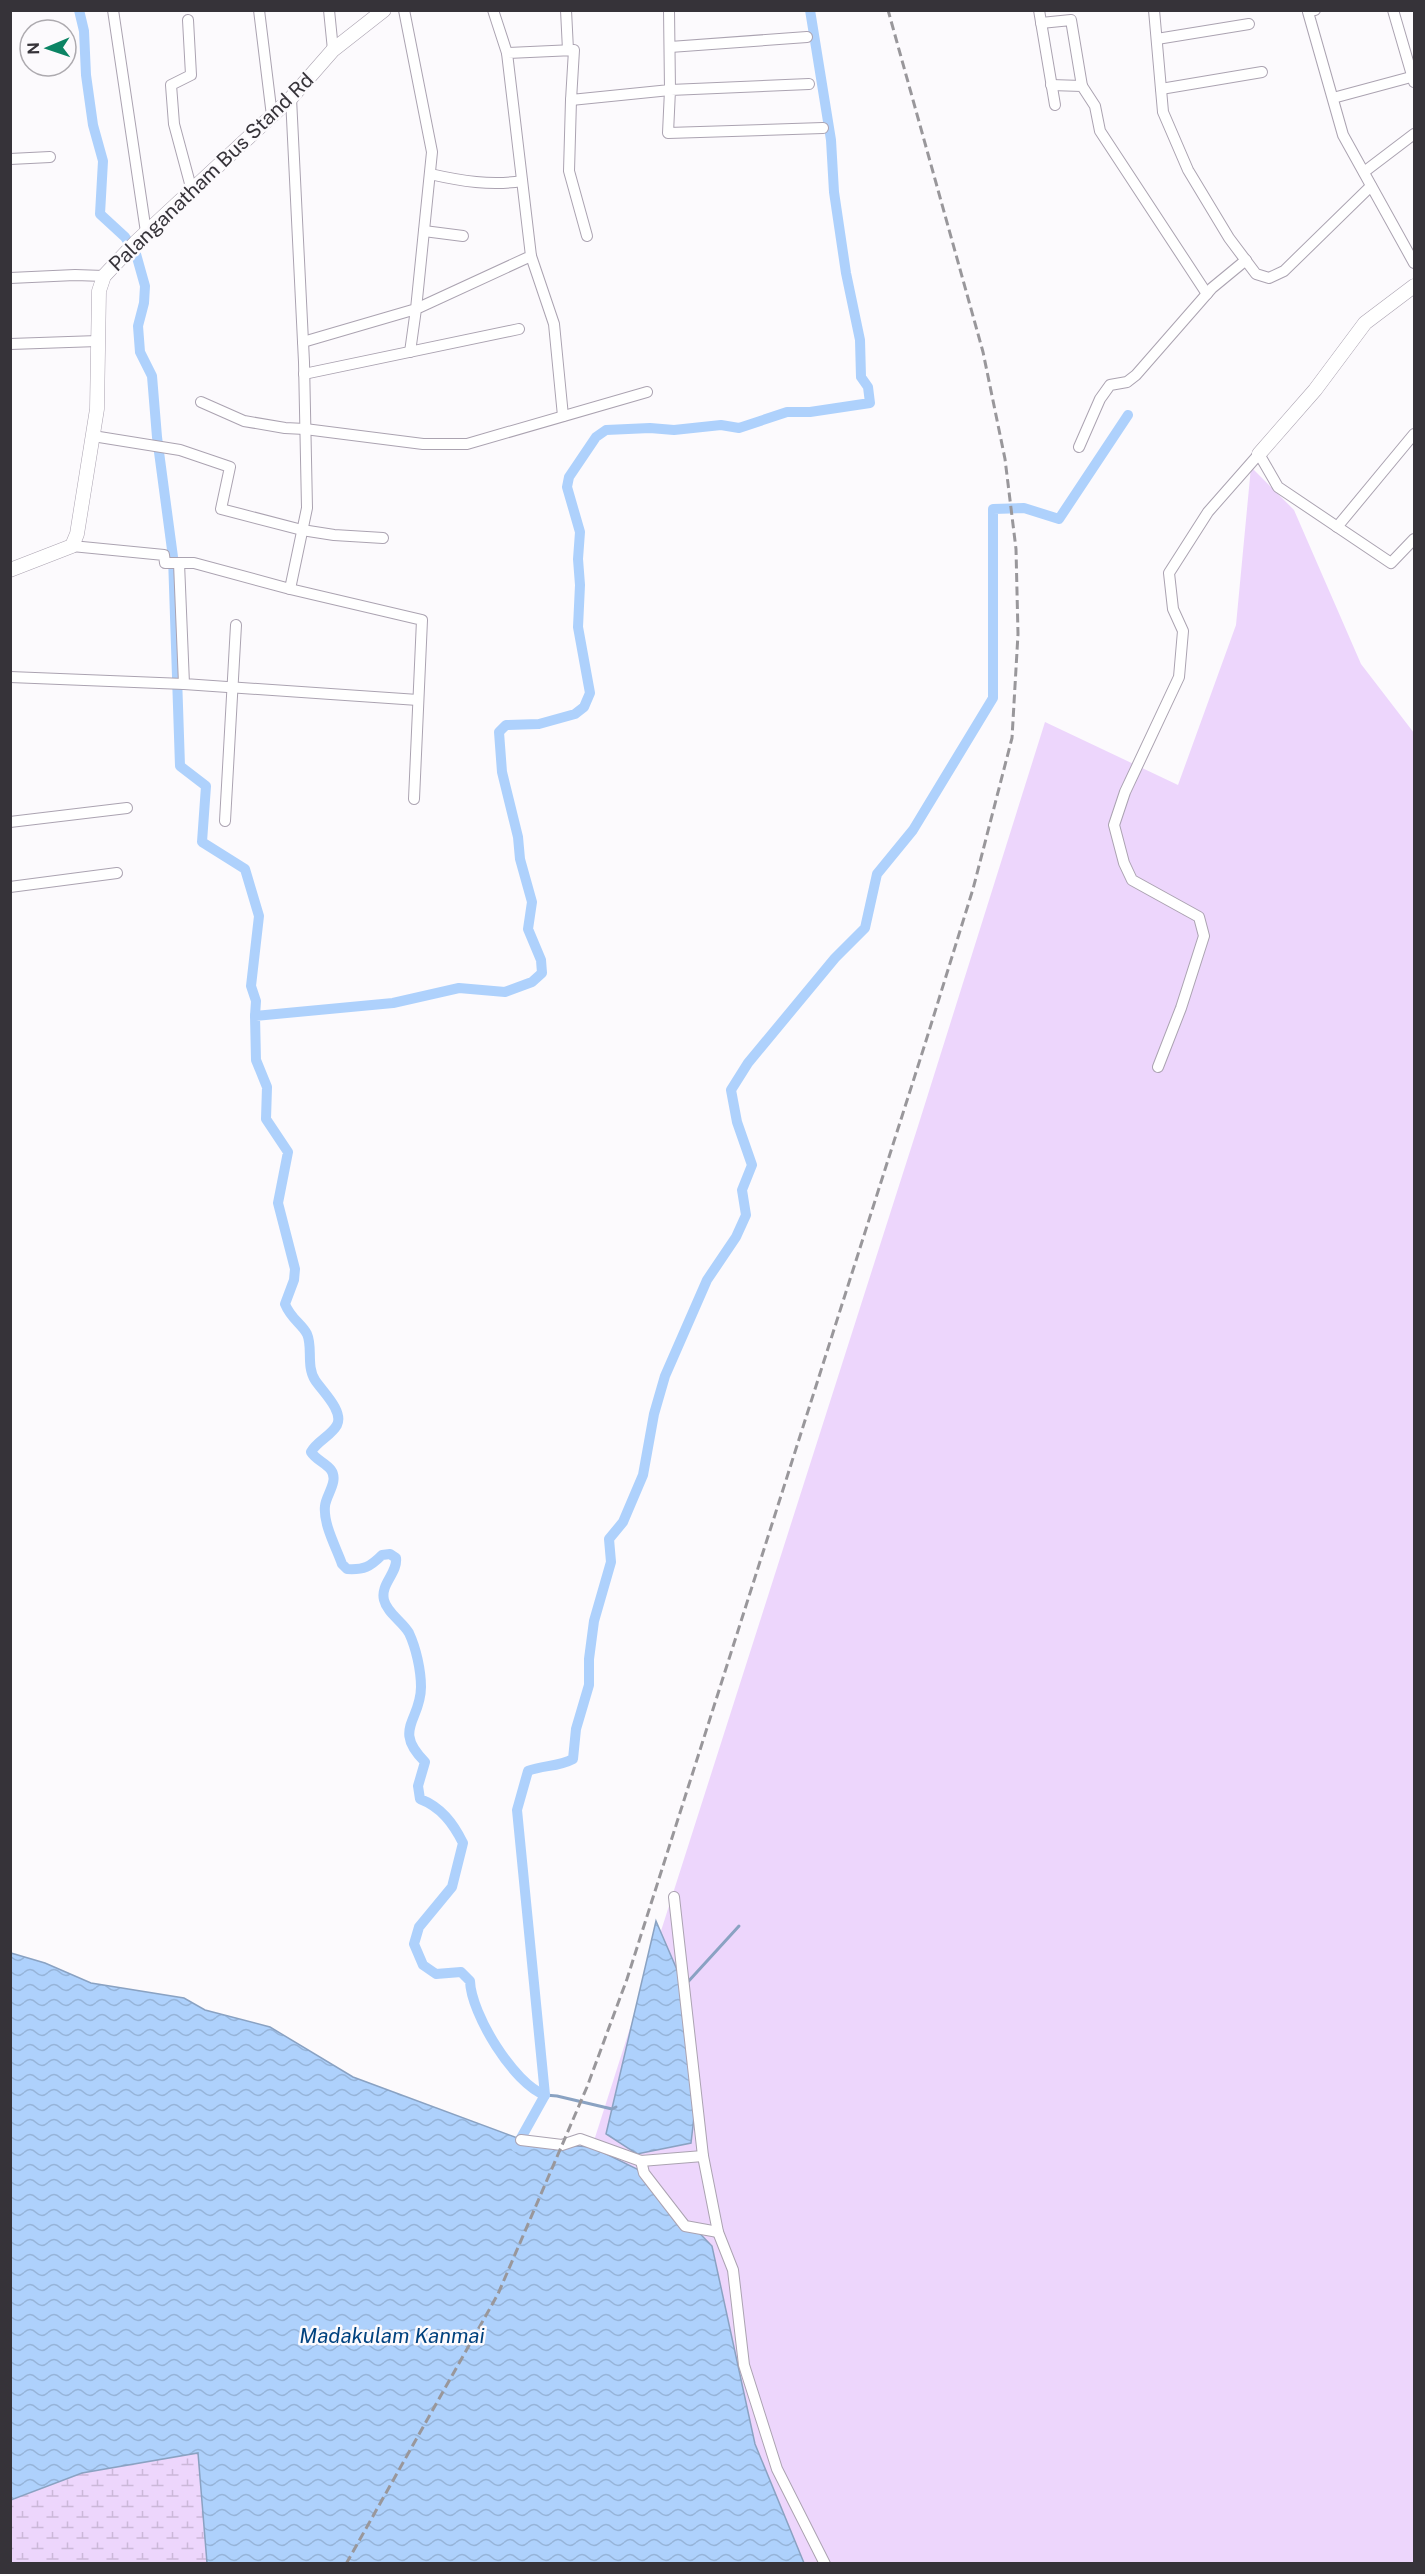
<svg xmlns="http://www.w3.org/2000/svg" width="1425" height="2574" viewBox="0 0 1425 2574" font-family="'Public Sans',sans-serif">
<defs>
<pattern id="wetland-marsh" width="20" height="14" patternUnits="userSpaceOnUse" patternTransform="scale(1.5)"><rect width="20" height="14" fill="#edd6fc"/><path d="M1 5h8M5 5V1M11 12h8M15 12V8" fill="none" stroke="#ccb8d9"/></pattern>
<pattern id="water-waves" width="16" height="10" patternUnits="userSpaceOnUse" patternTransform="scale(1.5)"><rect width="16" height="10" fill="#aed1fc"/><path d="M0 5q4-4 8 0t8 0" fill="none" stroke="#96b4d9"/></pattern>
</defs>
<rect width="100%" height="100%" fill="#fcfafd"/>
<polygon fill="#edd6fc" points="1251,467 1294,510 1361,664 1414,733 1414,2563 804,2563 755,2444 712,2246 592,2147 919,1123 1045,722 1178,785 1236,625"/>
<polygon fill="url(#wetland-marsh)" points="198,2453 207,2563 11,2564 11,2500 82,2473"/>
<g fill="url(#water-waves)" stroke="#8aa2c2" stroke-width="1.5">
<polygon points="656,1921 684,1986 695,2108 691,2143 637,2154 606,2134"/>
<polygon points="11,1953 45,1963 91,1983 184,1998 205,2010 270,2027 353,2077 531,2143 592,2147 637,2169 712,2246 755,2444 804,2563 207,2563 198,2453 82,2473 11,2500"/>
</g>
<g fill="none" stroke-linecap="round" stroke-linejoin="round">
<g stroke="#8aa2c2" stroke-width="3">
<polyline points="686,1984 739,1926"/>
<polyline points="545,2095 557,2096 612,2109 616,2107"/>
</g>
<g stroke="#aed1fc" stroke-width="10">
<polyline points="79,10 84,31 86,75 93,125 103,161 100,214 125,237 136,254 145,286 144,303 138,326 140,352 152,376 157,437 173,557 180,766 206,786 202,842 245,869 259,916 251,986 256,1001 255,1016"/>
<path d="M545,2095l-28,-285 11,-39c15,-6 30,-4 45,-12l3,-30 13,-44v-26l5,-38 17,-59 -2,-23 14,-17 20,-47 11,-61 11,-38 42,-96 29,-43 10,-22 -4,-25 10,-25 -15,-43 -6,-32 17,-27 87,-105 30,-30 12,-54 36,-44 80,-132v-189l31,-1 35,11 69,-104"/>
<path d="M516,2147l29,-52c-31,-11 -74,-81 -75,-114l-9,-9 -25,2 -13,-9 -9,-21 5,-17 33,-40 11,-44c-10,-20 -22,-36 -43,-44l-2,-13 7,-24c-33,-33 -4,-41 -4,-75 0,-17 -5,-39 -12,-54 -6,-11 -22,-20 -25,-33 -4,-16 14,-27 12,-42l-6,-4 -8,1c-12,12 -18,15 -35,14l-5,-5c-6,-17 -19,-40 -17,-58 1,-11 14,-25 6,-36 -5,-7 -15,-10 -20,-18 6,-11 20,-16 26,-27 7,-14 -15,-34 -22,-45 -9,-14 -2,-33 -8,-46 -5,-10 -16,-15 -22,-30l9,-24 1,-11 -17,-66 10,-51 -22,-33 1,-32 -11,-27 -1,-44 138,-13 66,-15 46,4 27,-10 10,-9 -1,-13 -13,-31 4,-27 -12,-43 -2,-22 -16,-65 -3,-40 7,-7 33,-1 36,-10 9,-7 6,-14 -12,-66 2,-42 -2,-26 2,-27 -13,-45 2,-10 27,-40 10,-7 44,-2 24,2 47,-5 18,3 48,-16h23l60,-9 -2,-16 -7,-10 -1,-37 -14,-67 -12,-81 -3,-52 -21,-130"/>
</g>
<g stroke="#aba3b1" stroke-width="12">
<g id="minor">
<polyline points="113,10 146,232"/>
<polyline points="259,10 272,116"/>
<polyline points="329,10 333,50"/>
<polyline points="493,10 507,53"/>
<polyline points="566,10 568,50"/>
<polyline points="1039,10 1055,105"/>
<polyline points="1154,10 1163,112 1188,170 1229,238 1256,274 1269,278 1284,271 1371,186"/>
<polyline points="1315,10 1308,12 1343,135 1414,263"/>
<polyline points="1393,10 1414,82"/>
<polyline points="188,20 191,75 171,85 174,124 192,191"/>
<polyline points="1041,23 1071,20 1082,86"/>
<polyline points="1157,39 1249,24"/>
<polyline points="670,47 807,37"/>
<polyline points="809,84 670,90 668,133 823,128"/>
<polyline points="1051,85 1082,86 1095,106 1100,131 1207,294"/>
<polyline points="1161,89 1262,72"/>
<polyline points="1333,98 1411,77"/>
<polyline points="571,100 569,171 587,236"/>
<polyline points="10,159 50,157"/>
<polyline points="1364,172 1414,134"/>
<path d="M430,174c31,7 61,12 92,7"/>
<polyline points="424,231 463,236"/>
<polyline points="531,256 554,324 563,416"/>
<polyline points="10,278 75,275 104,276"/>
<polyline points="303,342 416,309 432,152 404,10"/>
<polyline points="10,344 98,341"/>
<polyline points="410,352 416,309 531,256 507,53 574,50 571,100 670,90 669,10"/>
<polyline points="304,374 519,329"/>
<polyline points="201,402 244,421 285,428 305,429 423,444 467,444 647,392"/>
<polyline points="93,436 180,450 230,467 221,509 302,530 334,535 383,538"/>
<polyline points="1079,447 1100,399 1110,385 1127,382 1136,375 1212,288 1246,260"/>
<polyline points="1337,527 1414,434"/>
<polyline points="72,546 164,555 165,563 194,563 290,589 307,508 304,362 291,98"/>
<polyline points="179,563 184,684 418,700"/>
<polyline points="290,589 422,620 414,799"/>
<polyline points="10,677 184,684"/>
<polyline points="225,821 236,625"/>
<polyline points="10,822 127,808"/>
<polyline points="10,887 117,873"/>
<polyline points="1158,1067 1181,1008 1204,936 1199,917 1132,880 1124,863 1114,825 1125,792 1179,677 1183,631 1173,609 1169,573 1208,512 1259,454 1278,487 1391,563 1414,539"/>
<polyline points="674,1897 703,2156 718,2232 733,2270 744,2365 777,2469 825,2564"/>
<polyline points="521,2140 562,2145 580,2139 641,2161 703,2156"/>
<polyline points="641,2161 644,2173 685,2226 718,2232"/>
</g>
</g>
<g stroke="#aba3b1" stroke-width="15">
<g id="tertiary">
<polyline points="1259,454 1315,390 1365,323 1414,286"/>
<polyline points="10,570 72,546 77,534 97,409 99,291 104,276 136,242 291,98 333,50 384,10"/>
</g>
</g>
<use href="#minor" stroke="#fff" stroke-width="10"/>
<use href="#tertiary" stroke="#fff" stroke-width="14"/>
<polyline stroke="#99979b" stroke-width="3" stroke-dasharray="9 4.5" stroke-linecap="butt" points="346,2564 498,2294 587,2087 627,1979 925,1044 973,889 1012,738 1018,634 1016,549 1005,459 983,352 888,10"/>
</g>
<g text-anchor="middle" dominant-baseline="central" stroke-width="5" stroke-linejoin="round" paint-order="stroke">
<g font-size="20" fill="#363339" stroke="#fcfafd">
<text transform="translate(211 172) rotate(-44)">Palanganatham Bus Stand Rd</text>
</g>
<g font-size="21" font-style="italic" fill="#00427f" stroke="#fcfafd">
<text x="392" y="2335">Madakulam Kanmai</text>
</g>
</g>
<rect width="1425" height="2574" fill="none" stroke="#363339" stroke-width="24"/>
<g transform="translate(48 48) rotate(268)"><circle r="28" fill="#fcfafd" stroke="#adaaaf" stroke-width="1.5"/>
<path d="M0-4.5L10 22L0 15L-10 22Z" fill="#0b8464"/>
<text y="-9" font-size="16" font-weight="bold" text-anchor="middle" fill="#363339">N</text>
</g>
</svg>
